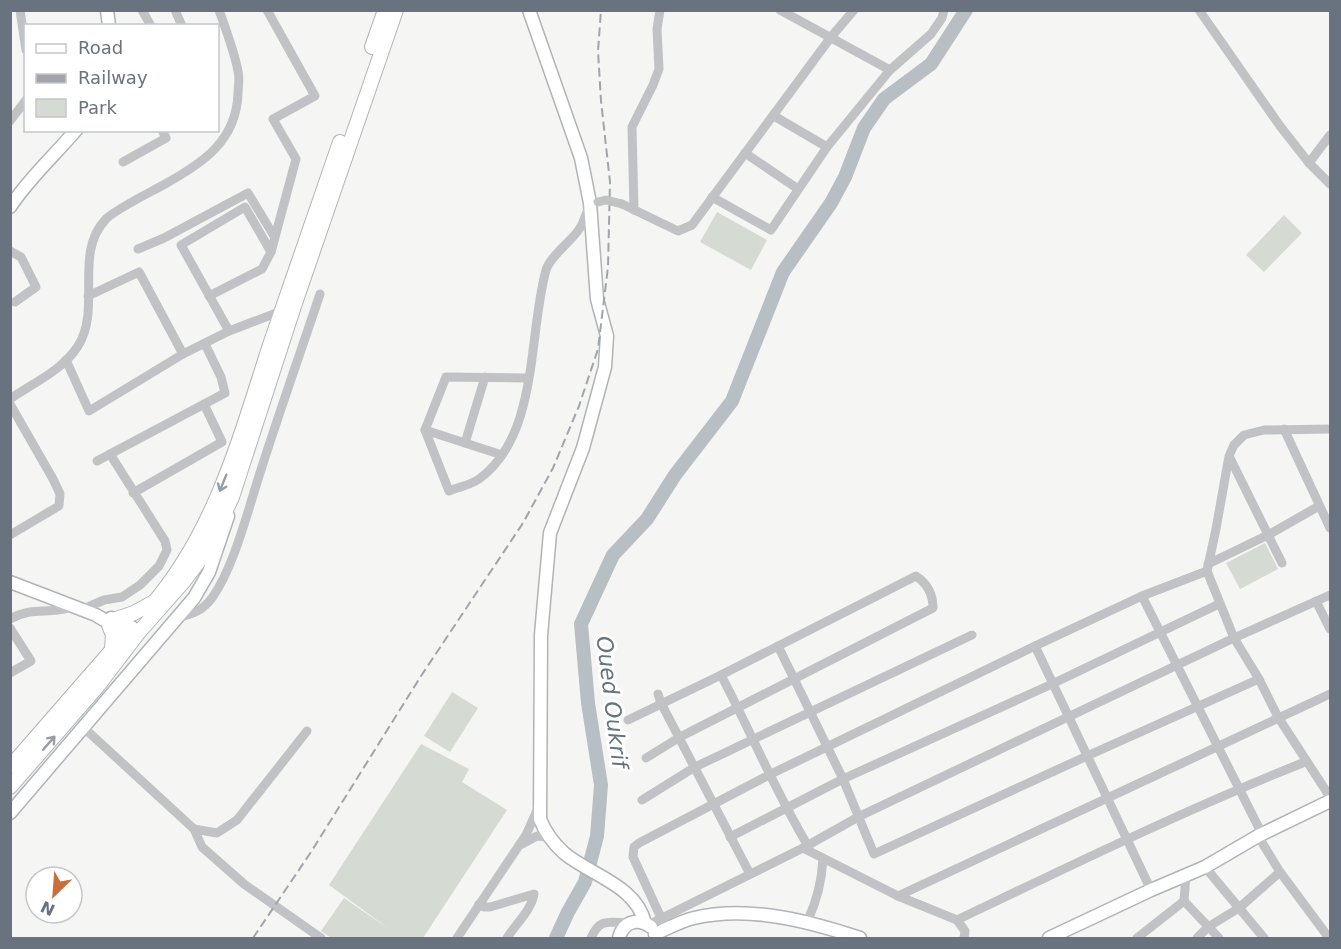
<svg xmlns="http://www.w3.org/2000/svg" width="1341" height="949" viewBox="0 0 1341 949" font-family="'DejaVu Sans',sans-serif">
<rect width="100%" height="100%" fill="#f5f6f3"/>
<g fill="#d5dad3">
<polygon points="717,212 767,240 751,270 700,242"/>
<polygon points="1284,215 1302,233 1264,272 1246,255"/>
<polygon points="1265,543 1278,569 1240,589 1226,563"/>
<polygon points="452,692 478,708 450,752 424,736"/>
<polygon points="421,744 469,769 462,782 507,810 423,938 331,938 321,931 344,898 392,931 329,885"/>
</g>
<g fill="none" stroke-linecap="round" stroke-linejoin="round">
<polyline stroke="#b7bfc5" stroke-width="14" points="556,938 568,912 585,882 597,836 601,785 588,703 581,624 613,555 647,519 675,475 732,401 783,272 831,203 845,177 864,128 884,99 931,64 966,10"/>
<g stroke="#b0b4b8" stroke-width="15">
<g id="secondary">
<polyline points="107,10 109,26"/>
<path d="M529,10l52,148 9,45 7,96 10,37 -2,31 -22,81 -33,85 -9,102 -1,184c5,13 14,25 24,34 26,22 72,32 81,70"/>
<path d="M10,207c19,-29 44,-51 66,-77"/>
<polyline points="10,582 96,615 134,638"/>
<polyline points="111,618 124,622 139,632"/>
<polyline points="10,813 194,598 209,572 228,516"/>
<path d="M655,934c13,-6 26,-13 39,-16 55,-13 114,3 166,20"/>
<path d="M619,938c4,-16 18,-21 32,-11"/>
<polyline points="1049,938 1151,890 1205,867 1258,836 1330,801"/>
</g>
</g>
<g stroke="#b1b4b8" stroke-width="16">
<g id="primary">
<polyline points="372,47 385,10"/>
<path d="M152,605c64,-75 88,-168 118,-260 23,-68 47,-135 70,-203"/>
<polyline points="116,619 134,613 154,602"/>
<polyline points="109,625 113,635 112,650"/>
<polyline points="10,767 125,635"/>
<polyline points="10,787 97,687 139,632 184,581 202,557 217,529 232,497 294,306 396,10"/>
</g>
</g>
<g stroke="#c0c2c6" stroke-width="9">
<polyline points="20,10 26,50"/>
<polyline points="142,10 151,26"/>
<polyline points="175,10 182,26"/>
<polyline points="780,10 890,70"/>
<polyline points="1199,10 1280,126 1309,163 1330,184"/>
<polyline points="774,116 827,147"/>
<polyline points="10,121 26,100"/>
<polyline points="745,153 798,189"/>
<polyline points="123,162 166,138 162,130"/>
<polyline points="1309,163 1330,135"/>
<polyline points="712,197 771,230 827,147 890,70 931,34 942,18 944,10"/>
<polyline points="622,204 678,231 692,225 831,37 854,10"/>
<polyline points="634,210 632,127 653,85 659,69 657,29 660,10"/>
<polyline points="138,249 164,238 248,193 274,236"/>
<polyline points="10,251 21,257 36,287 15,302"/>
<polyline points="88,296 139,272 183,354"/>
<polyline points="209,296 262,269 271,252 296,159 273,119 315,96 267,10"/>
<polyline points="229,331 181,245 245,207 271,252"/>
<polyline points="66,360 89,411 183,354 229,331 284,310"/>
<path d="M528,378l-82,-1 -21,53 24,61c9,-4 22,-6 30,-12 60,-43 49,-144 67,-209 4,-14 26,-29 34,-42 4,-6 6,-15 9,-21"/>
<path d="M10,399c23,-16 53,-29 68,-53 24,-38 -5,-93 28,-127 10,-10 45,-27 59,-35 38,-21 71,-43 73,-90 0,-7 2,-16 0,-23 -4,-20 -12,-41 -19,-61"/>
<polyline points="10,404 53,479 60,494 59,506 10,535"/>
<polyline points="1284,429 1330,528"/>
<polyline points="1330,429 1264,430 1244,435 1234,445 1229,456 1216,529 1207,571 1234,638 1259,679 1278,717 1330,797"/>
<polyline points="425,430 502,455"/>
<polyline points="465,443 485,377"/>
<polyline points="1230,458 1282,563"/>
<polyline points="97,461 225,393 221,377 205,344"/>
<polyline points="133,493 222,442 204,404"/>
<polyline points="1208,564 1268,535 1319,506"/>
<polyline points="1142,596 1262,834"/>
<polyline points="1316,601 1330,629"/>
<polyline points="81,610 104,600 122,597 140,585 159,566 167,550 165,541 110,454"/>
<path d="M177,618c16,-4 25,-7 35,-20 22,-31 36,-88 48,-125 19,-60 40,-119 60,-179"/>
<path d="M10,619c25,-14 40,-3 63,-13"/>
<polyline points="10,628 31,661 10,673"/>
<polyline points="778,646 843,779 874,854 1087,756 1259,679"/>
<polyline points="1035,646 1151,890"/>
<path d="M721,675c30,57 54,116 87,171"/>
<polyline points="658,694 661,703 750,874"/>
<path d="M628,720l93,-45 195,-99c12,8 17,18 17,32l-253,129 -34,21"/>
<polyline points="83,727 194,829 217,833 237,820 307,731"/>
<polyline points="642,800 695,767 972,635"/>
<polyline points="194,829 202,847 244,884 321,938"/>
<polyline points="1258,836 1280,872 1329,938"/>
<polyline points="730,837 843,779 1052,684 1219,604"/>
<polyline points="522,844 537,836 550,837"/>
<polyline points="803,848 898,896 957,920 965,931 964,938"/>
<polyline points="1205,867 1264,938"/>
<polyline points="1186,875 1184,901 1219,938"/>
<polyline points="898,896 1330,694"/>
<path d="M479,904l5,3h6l44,-13c-2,15 -19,31 -27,44"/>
<path d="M957,920c115,-55 230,-111 348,-158"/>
<polyline points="663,922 633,857 634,847 639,843 771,774 1035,646 1142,596 1207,571"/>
<path d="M807,922c10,-21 15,-40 16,-64"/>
<polyline points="648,925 803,848 860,816 1234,638 1330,595"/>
<polyline points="457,938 526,835 538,808"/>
<path d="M591,938c9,-21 18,-15 38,-15"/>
<polyline points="1137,938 1184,901"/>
<polyline points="1197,938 1208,927 1239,908 1280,872"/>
</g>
<use href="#secondary" stroke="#fff" stroke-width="12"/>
<use href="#primary" stroke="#fff" stroke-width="14"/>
<polyline stroke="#a1a5ab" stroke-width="2" stroke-dasharray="9 4.5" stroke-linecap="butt" points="253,938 311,852 421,676 523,523 553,468 579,406 598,349 608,267 610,182 601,101 598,51 601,10"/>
<polyline stroke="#c0c2c6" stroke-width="9" points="598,202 606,200 622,204"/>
</g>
<defs><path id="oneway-shaft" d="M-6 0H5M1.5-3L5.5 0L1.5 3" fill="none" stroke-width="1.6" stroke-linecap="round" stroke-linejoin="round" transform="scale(1.5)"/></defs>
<g stroke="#969da6">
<use href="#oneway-shaft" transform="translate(223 483) rotate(112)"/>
<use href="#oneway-shaft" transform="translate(49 743) rotate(-49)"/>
</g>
<g text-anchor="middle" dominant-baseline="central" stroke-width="6" stroke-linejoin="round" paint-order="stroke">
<g font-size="22" font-style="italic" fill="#64737c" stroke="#fff">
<text transform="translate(612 702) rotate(83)">Oued Oukrif</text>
</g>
</g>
<rect width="1341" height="949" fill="none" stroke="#697380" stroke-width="24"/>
<rect x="24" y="24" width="195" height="108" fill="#ffffff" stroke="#c3c7cc" stroke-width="1.5"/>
<rect x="36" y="44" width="30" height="9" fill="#ffffff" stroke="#c3c7cc" stroke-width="1.5"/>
<text x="78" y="54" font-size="18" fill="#697380">Road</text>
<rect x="36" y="74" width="30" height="9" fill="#a1a5ab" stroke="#c3c7cc" stroke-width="1.5"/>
<text x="78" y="84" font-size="18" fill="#697380">Railway</text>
<rect x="36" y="99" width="30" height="18" fill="#d5dad3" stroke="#c3c7cc" stroke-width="1.5"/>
<text x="78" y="114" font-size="18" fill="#697380">Park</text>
<g transform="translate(54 895) rotate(205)"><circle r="28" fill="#ffffff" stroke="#c3c7cc" stroke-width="1.5"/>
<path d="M0-4.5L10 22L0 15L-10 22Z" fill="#cc6d3c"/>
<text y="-9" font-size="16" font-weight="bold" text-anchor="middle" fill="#697380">N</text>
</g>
</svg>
